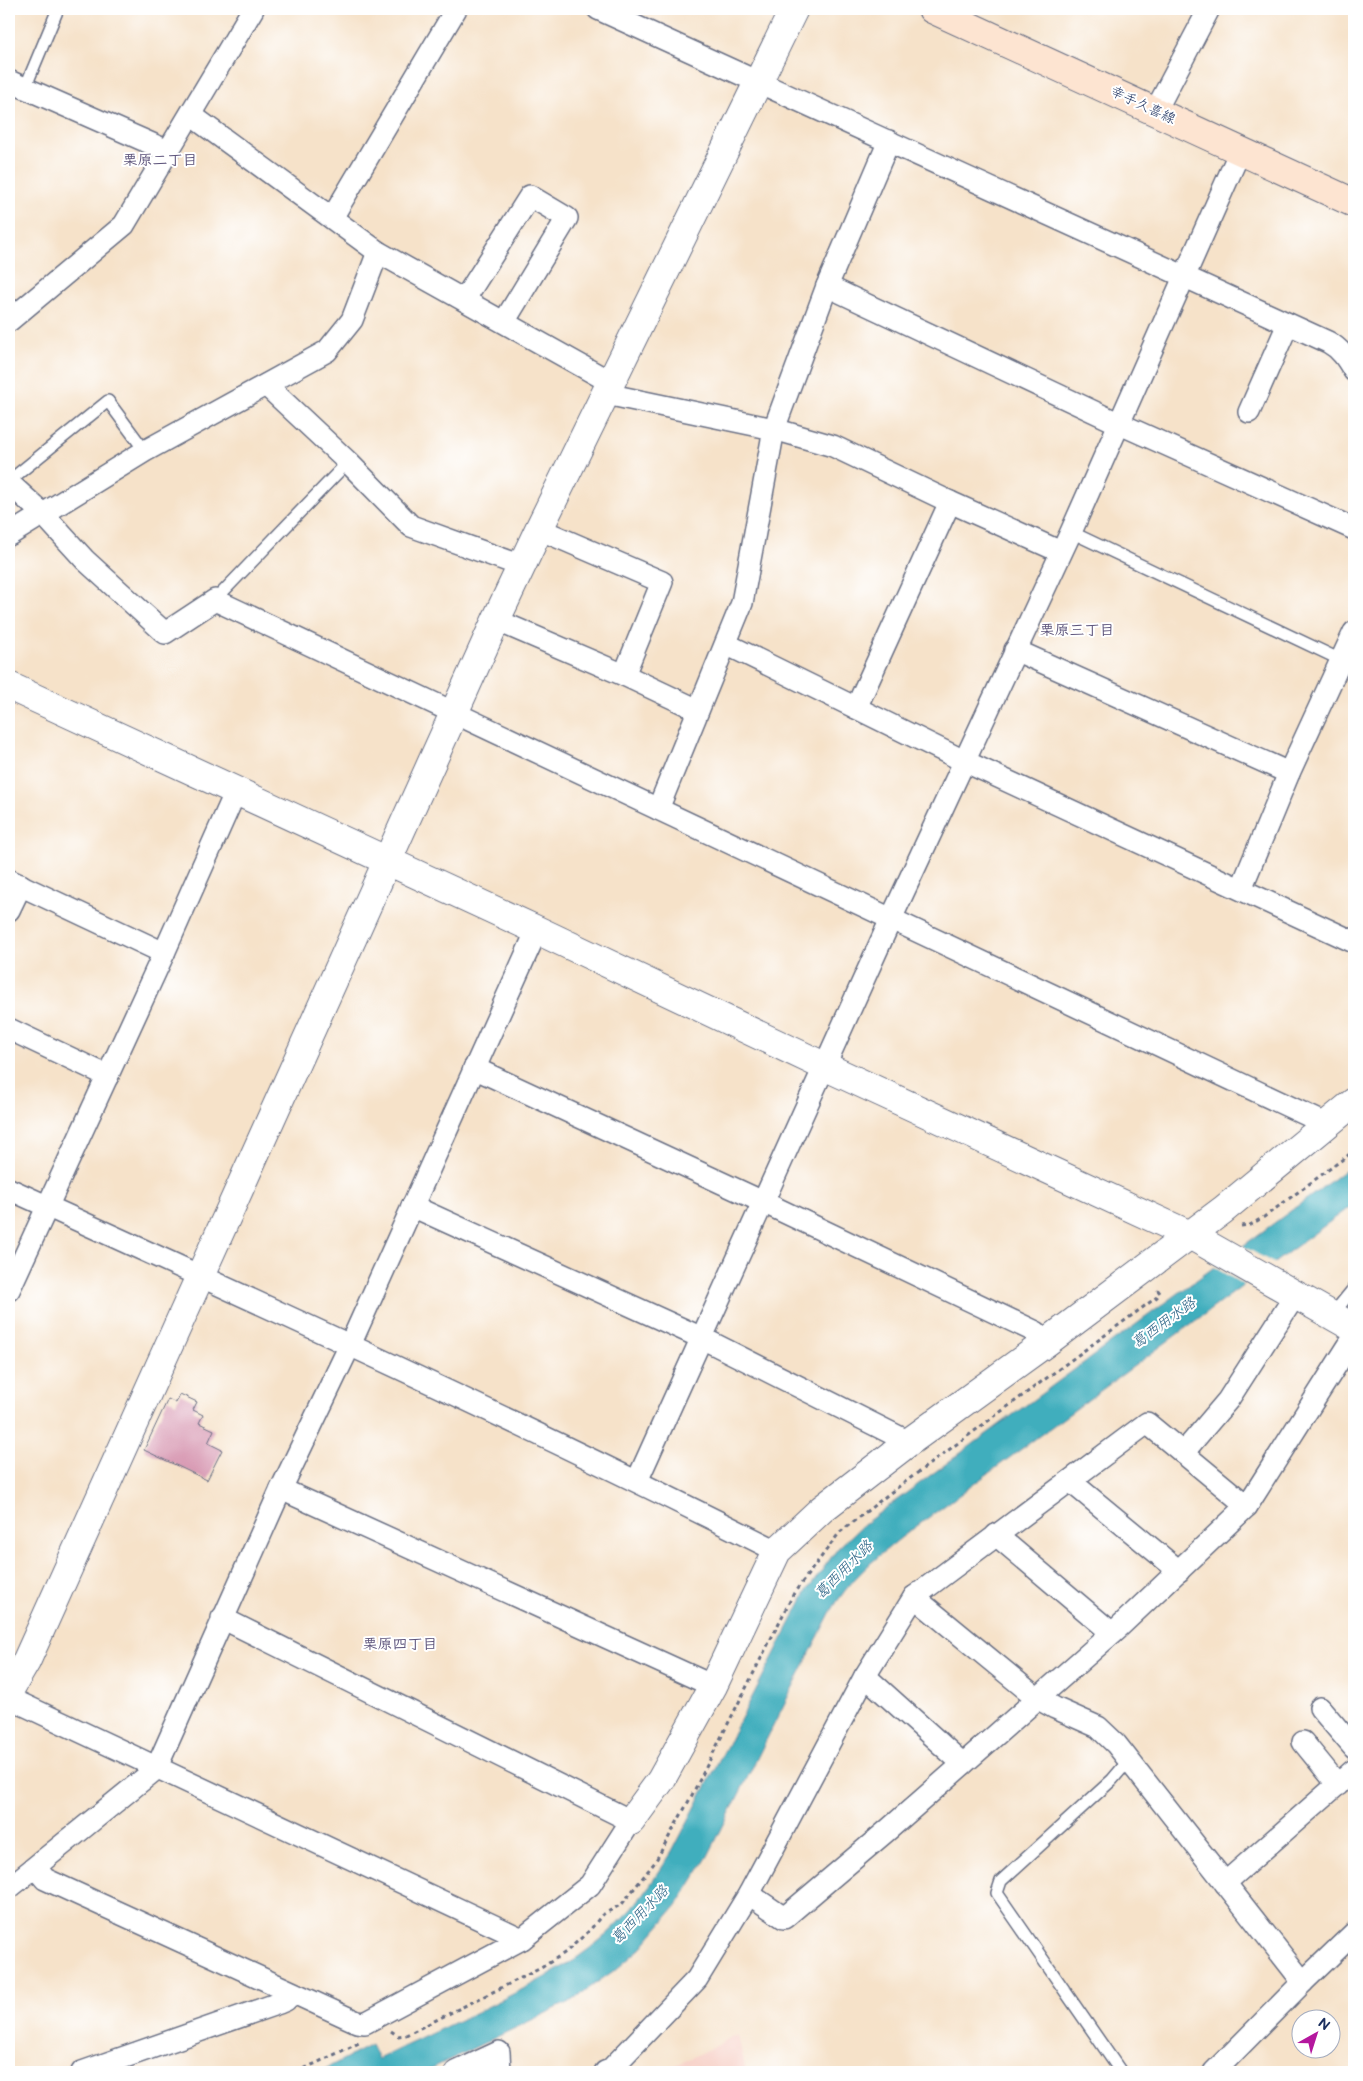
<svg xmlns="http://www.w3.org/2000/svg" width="1363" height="2081" viewBox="0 0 1363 2081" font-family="'Balsamiq Sans','Klee One',sans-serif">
<rect width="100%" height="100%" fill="#fff"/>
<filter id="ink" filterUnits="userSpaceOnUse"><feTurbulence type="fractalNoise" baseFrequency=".02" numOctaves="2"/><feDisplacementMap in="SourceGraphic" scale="10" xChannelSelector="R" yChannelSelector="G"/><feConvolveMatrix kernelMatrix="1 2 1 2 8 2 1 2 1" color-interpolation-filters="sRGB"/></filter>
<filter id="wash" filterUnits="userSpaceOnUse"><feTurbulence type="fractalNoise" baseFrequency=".0096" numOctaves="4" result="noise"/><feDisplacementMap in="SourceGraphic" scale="20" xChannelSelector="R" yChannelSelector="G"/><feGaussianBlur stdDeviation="1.12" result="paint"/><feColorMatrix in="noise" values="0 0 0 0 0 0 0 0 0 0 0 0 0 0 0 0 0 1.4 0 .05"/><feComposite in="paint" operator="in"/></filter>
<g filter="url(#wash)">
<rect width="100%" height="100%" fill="#f6e2c9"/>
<polygon fill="#f7d1c8" points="738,2035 746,2072 661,2072"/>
<path fill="#40aebd" stroke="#2e6e8e" d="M1354,1163v41l-452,333c-30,24 -53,43 -72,76l-122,243 -30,48 -37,44 -22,19 -48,34 -147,71h-105l52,-27 7,14c35,-17 71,-34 107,-51 42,-21 85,-41 121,-73 26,-23 47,-53 66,-83l135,-261 31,-43 26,-24 451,-331z"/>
<polygon fill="#f6e2c9" points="1241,1245 1277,1265 1247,1287 1212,1266"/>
<g id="blocks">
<polygon fill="#d99cb5" points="180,1394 197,1402 193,1410 203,1415 199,1423 214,1430 208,1443 222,1450 207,1480 144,1450 168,1399 176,1403"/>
</g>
</g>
<g filter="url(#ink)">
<use href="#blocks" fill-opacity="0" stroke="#686e83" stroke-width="1"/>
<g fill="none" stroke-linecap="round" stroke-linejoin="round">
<g stroke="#686e83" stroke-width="14">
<g id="service">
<polyline points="25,88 58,9"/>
<polyline points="9,481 108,401 145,451"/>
<polyline points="1071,532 1341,660"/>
<polyline points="215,600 348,462"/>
<polyline points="1332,1315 1354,1288"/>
<polyline points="1121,2072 997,1893 1001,1881 1112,1780 1129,1760"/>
</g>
</g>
<g stroke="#686e83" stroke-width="24">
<g id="minor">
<path d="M598,9l730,333c13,7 19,17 26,29"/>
<polyline points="9,81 168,151"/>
<polyline points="1156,110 1209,9"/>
<polyline points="191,115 378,252 612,383"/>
<polyline points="332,218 456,9"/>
<polyline points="827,286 1120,424 1354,529"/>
<polyline points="464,300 530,196 567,218 504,322"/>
<polyline points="9,321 124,225 253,9"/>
<polyline points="266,385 348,462 411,526 522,566"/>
<polyline points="606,394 774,429 833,446 950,502 1061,552"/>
<polyline points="1249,412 1288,324"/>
<polyline points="9,483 42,513 85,560 165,633 215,600 1328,1125"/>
<polyline points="539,529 662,582 624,675"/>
<polyline points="9,535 145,451 327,351 352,320 378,252"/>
<polyline points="496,620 624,675 698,710"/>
<polyline points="726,644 964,761 1354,942"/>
<polyline points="1015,650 1289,773"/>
<polyline points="856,708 950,502"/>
<polyline points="658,809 742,603 774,429 827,286 889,141"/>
<polyline points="9,880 164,953"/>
<polyline points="1241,889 1289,773 1354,632"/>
<polyline points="9,910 21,885"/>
<polyline points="9,1029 108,1076"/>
<polyline points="474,1068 763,1202 1036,1332 1047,1342"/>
<path d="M9,1189c258,117 515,235 768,362"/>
<polyline points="412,1206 702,1338 909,1442"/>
<polyline points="9,1290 164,953 236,791"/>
<polyline points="1183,1453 1228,1400 1296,1294"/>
<polyline points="637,1481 891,919 1071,532 1240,151"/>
<polyline points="1070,1481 1179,1571"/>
<polyline points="281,1489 713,1686"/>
<polyline points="996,1535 1112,1633"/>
<polyline points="914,1597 1037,1698 1055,1708 1098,1727 1116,1744 1303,1982 1214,2072"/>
<polyline points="865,1676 963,1764"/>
<polyline points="9,1698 522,1939"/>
<polyline points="1320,1708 1354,1748"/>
<polyline points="1303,1742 1338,1785"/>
<polyline points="36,1868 45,1879 357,2022 365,2023 522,1939 590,1885 631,1821 222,1618"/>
<polyline points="1225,1883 1354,1770"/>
<polyline points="9,1888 156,1769 281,1489 350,1345 537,930"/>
<polyline points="749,1894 784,1918 889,1829 1119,1627 1247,1506 1354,1337"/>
<polyline points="1303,1982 1354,1933"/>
<polyline points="82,2072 279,2003 286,2000 292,1993"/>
<polyline points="456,2072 499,2052 500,2072"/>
<polyline points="605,2072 610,2070 697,1979 749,1894 865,1676 914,1597 1147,1423 1247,1506"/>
</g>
</g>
<g stroke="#686e83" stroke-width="30">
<g id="tertiary">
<polyline points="9,686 537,930 824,1066 1190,1235 1354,1328"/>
<polyline points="9,1691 26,1662 496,620 539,529 794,9"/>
<polyline points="631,1821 661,1780 713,1686 777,1551 822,1509 909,1442 1047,1342 1223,1210 1354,1102"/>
</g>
</g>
<g stroke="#686e83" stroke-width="30">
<polyline id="secondary" points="932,9 1354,203"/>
</g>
<g stroke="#686e83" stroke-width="3" stroke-dasharray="4 4" stroke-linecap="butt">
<polyline points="1241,1226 1250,1225 1264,1217 1354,1151"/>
<polyline points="391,2031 398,2036 406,2035 541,1968 566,1952 590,1930 602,1915 622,1904 655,1862 692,1795 794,1593 840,1532 890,1493 1157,1297 1160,1293 1157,1289"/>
<polyline points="297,2072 359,2043"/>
</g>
<use href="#service" stroke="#fff" stroke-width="11"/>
<use href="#minor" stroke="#fff" stroke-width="21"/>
<use href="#tertiary" stroke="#fff" stroke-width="28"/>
<use href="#secondary" stroke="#fde4d1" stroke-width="28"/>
</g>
</g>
<g text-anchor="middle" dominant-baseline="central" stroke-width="4" stroke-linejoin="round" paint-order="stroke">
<g font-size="14" fill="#1b2f5e" stroke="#fff">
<text transform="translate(1143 105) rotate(25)">幸手久喜線</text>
</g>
<g font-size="15" font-weight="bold" fill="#5e557c" stroke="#fff">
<text x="160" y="160">栗原二丁目</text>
<text x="1077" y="630">栗原三丁目</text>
<text x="400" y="1644">栗原四丁目</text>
</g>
<g font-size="15" font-style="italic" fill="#2a6284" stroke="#fff">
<text transform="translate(1164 1323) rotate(-36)">葛西用水路</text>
<text transform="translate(844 1570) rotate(-45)">葛西用水路</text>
<text transform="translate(640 1915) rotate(-46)">葛西用水路</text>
</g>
</g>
<rect width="1363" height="2081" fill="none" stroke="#fff" stroke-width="30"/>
<g transform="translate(1316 2034) rotate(39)"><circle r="24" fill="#ffffff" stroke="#a4acbf"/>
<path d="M0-4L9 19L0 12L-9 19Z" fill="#b5179e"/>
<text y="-8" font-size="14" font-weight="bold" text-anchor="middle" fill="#1b2f5e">N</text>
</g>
</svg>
